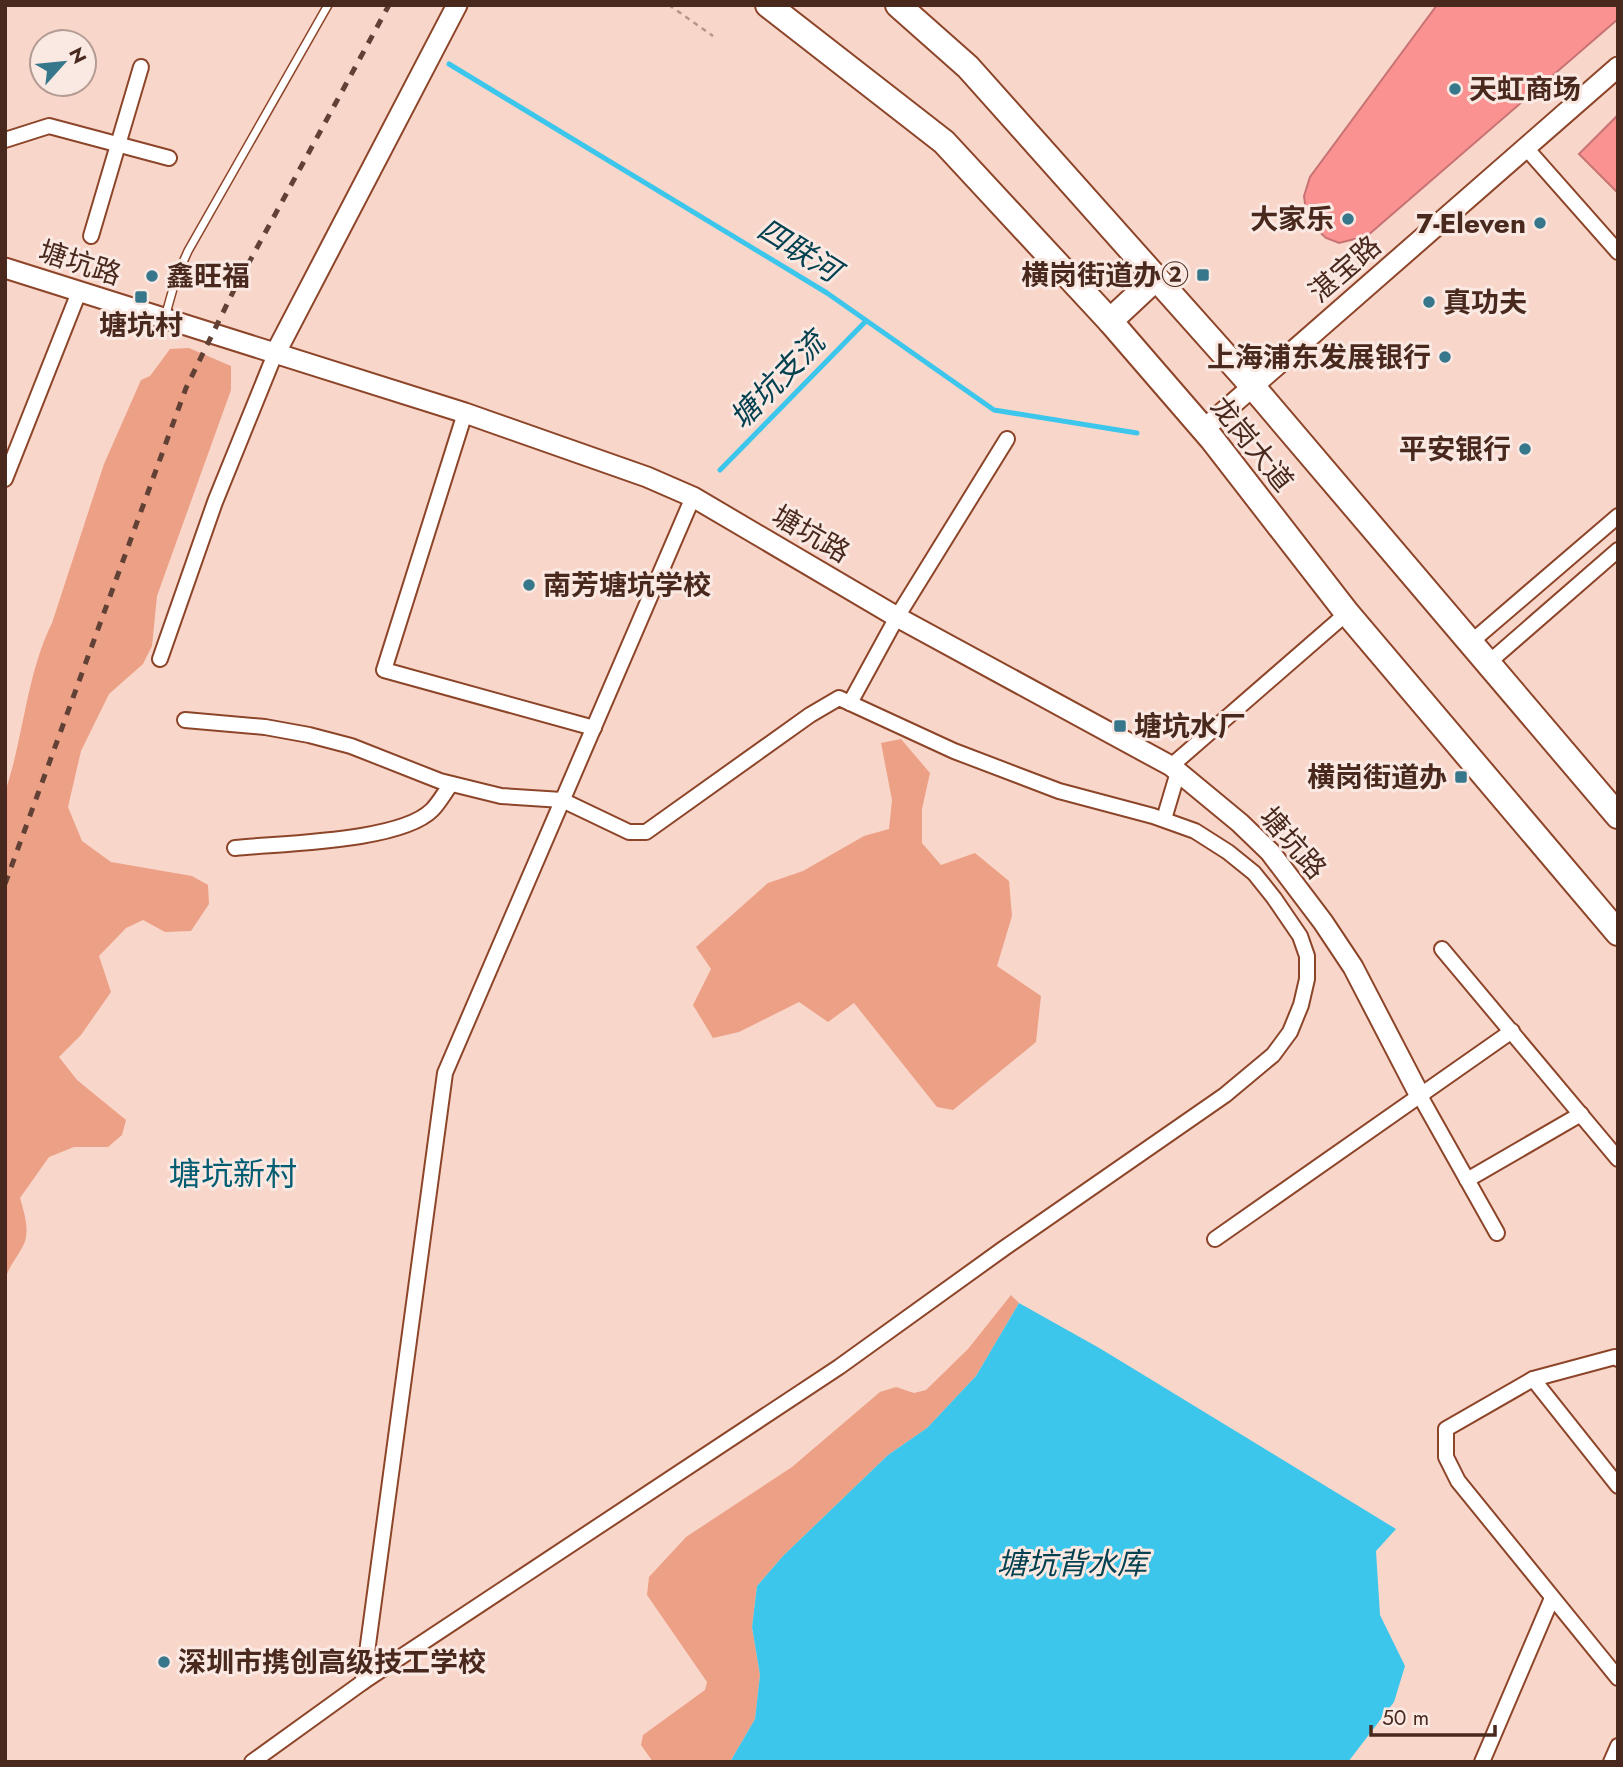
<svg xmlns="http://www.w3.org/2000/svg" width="1623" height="1767" viewBox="0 0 1623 1767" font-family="Jost,'Noto Sans SC',sans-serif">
<rect width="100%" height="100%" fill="#f9d6ca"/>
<g fill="#eca186">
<path d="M189,348l42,18v24l-74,206 -5,50 -9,18 -34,30 -28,57 -13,56 14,34 29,21 81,14 16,9 1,19 -18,27 -26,1 -22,-12 -17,8 -27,28 12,36 -30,43 -22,22 18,23 49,40 -4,15 -14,12h-34l-25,10 -29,41c4,14 10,32 4,46 -6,13 -15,21 -19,36v-488c19,-55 21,-116 47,-169l52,-159 37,-84 9,-4 20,-27z"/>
<polygon points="901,739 930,773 922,809 922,843 941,865 975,853 1009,881 1012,916 997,966 1041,996 1036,1042 953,1110 937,1107 854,1003 828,1022 799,1002 739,1032 713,1038 693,1005 711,969 696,947 768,883 803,871 864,836 889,829 892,800 881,743"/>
<polygon points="1011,1295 1019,1303 976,1376 927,1428 888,1455 783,1556 757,1586 752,1627 760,1675 755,1719 730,1762 653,1762 641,1745 643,1735 705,1690 707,1682 647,1595 649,1577 686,1537 792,1467 880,1392 896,1387 914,1393 926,1390 968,1349"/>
</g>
<polygon fill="#3dc6eb" points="1019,1303 1101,1349 1396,1529 1376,1551 1380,1615 1405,1666 1394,1702 1348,1762 730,1762 755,1719 760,1675 752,1627 757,1586 783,1556 888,1455 927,1428 976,1376"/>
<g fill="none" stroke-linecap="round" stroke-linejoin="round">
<g stroke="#3dc6eb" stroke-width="5">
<polyline points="449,64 827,293 994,410 1137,433"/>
<polyline points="720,470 866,321"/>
</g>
</g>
<g fill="#fa9292" stroke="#c77373" stroke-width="2">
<polygon points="1437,5 1618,5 1618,19 1367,236 1339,243 1326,238 1313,226 1306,211 1304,196 1310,177"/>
<polygon points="1618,115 1618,193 1579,154"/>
</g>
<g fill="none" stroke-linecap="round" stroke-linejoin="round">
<g stroke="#8d4529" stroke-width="10">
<polyline id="lane" points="165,317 176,278 188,251 328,5"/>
</g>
<g stroke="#8d4529" stroke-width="18">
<g id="street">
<polyline points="5,140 49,126 169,158"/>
<polyline points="1526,148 1618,252"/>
<polyline points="91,236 141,67"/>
<polyline points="465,413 384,670 594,728"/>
<polyline points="5,479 79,292"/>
<polyline points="1470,643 1618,516"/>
<polyline points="160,659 215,502 275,354"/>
<polyline points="1487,664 1618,550"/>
<polyline points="850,703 897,617 1007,439"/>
<polyline points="185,720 265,727 309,735 351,746 440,781 501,796 562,800 629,832 646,832 810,715 839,698 954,751 1059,791 1153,816 1195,831 1228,852 1254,873 1274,898 1300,936 1307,956 1307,979 1301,1005 1290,1032 1273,1055 1225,1095 1003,1249 839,1367 363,1682 252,1762"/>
<polyline points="1171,766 1347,613"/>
<polyline points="1164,819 1178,772"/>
<path d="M235,848c46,-5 165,-6 197,-38 7,-7 13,-18 19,-26"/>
<polyline points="1442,949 1618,1159"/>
<polyline points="1420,1096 1497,1233"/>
<polyline points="1467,1180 1581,1114"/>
<polyline points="1215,1239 1512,1031"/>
<polyline points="1618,1359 1615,1357 1533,1379 1446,1429 1446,1457 1458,1481 1618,1678"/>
<polyline points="1533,1379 1618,1486"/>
<polyline points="363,1682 445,1073 693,497"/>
<polyline points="1482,1762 1552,1598"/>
<polyline points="1611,1762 1618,1746"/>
</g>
</g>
<g stroke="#8d4529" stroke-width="23">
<g id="secondary">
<polyline points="5,268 465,413 647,477 693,497 897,617 1171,766 1240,823 1270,852 1323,922 1353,967 1420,1096"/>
<polyline points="275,354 457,5"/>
<polyline points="1204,429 1618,67"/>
</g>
</g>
<g stroke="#8d4529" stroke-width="28">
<g id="highway">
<polyline points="768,5 944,142 1110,321 1212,439 1347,613 1618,933"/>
<polyline points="898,5 968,67 1248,381 1618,816"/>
<polyline points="1110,321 1156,278"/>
</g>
</g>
<polyline stroke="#b79589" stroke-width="2.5" stroke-dasharray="5 5" stroke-linecap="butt" points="669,5 713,36"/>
<use href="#lane" stroke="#fff" stroke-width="7"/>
<use href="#street" stroke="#fff" stroke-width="14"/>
<use href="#secondary" stroke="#fff" stroke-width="19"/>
<use href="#highway" stroke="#fff" stroke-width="24"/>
<polyline stroke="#614135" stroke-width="5" stroke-dasharray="9 9" stroke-linecap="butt" points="5,884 186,388 234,290 389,5"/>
</g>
<g fill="#37778b" stroke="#fae8e2" stroke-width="2.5">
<circle cx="1455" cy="89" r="7"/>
<circle cx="1348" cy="219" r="7"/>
<circle cx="1540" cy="223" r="7"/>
<rect x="1196" y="268" width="14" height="14" rx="3.5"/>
<circle cx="152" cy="276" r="7"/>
<rect x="134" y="290" width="14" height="14" rx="3.5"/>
<circle cx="1429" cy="302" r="7"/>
<circle cx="1445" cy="357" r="7"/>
<circle cx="1525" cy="449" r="7"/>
<circle cx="529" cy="585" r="7"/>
<rect x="1113" y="719" width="14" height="14" rx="3.5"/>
<rect x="1454" y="770" width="14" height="14" rx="3.5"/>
<circle cx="164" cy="1662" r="7"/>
</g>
<g text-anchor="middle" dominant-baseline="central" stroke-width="6" stroke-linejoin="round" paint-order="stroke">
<g font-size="28" font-weight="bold" fill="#49291d" stroke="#fae8e2" text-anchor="start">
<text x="1469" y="89">天虹商场</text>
<text x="1334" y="219" text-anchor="end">大家乐</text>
<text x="1526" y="223" text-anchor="end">7-Eleven</text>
<text x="1189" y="275" text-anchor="end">横岗街道办②</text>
<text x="166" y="276">鑫旺福</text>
<text x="1443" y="302">真功夫</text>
<text x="141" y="325" text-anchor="middle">塘坑村</text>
<text x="1431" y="357" text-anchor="end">上海浦东发展银行</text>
<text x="1511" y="449" text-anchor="end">平安银行</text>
<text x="543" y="585">南芳塘坑学校</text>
<text x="1134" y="726">塘坑水厂</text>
<text x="1447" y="777" text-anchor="end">横岗街道办</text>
<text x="178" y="1662">深圳市携创高级技工学校</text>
</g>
<g font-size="28" fill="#49291d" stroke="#fae8e2">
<text transform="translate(80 263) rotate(18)">塘坑路</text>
<text transform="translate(1345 269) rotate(-41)">湛宝路</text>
<text transform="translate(1252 444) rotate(51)">龙岗大道</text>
<text transform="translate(811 534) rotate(30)">塘坑路</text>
<text transform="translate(1293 843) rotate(49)">塘坑路</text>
</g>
<g font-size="30" font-style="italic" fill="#034150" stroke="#fae8e2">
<text transform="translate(799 250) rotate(32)">四联河</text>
<text transform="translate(777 380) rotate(-46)">塘坑支流</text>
<text x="1072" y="1563">塘坑背水库</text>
</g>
<g font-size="32" fill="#025c72" stroke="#fae8e2">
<text x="233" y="1174">塘坑新村</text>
</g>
</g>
<rect width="1623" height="1767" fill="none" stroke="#49291d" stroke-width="14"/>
<g transform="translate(63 63) rotate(63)"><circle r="33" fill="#fae8e2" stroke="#b39c93" stroke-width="2"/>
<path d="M0-5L12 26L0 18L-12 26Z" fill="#37778b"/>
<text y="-10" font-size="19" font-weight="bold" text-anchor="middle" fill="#49291d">N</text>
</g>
<path d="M1371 1725v10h124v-10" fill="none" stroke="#49291d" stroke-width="3.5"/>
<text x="1382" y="1725" font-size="21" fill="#49291d" stroke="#fae8e2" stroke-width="5" paint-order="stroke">50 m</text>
</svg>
